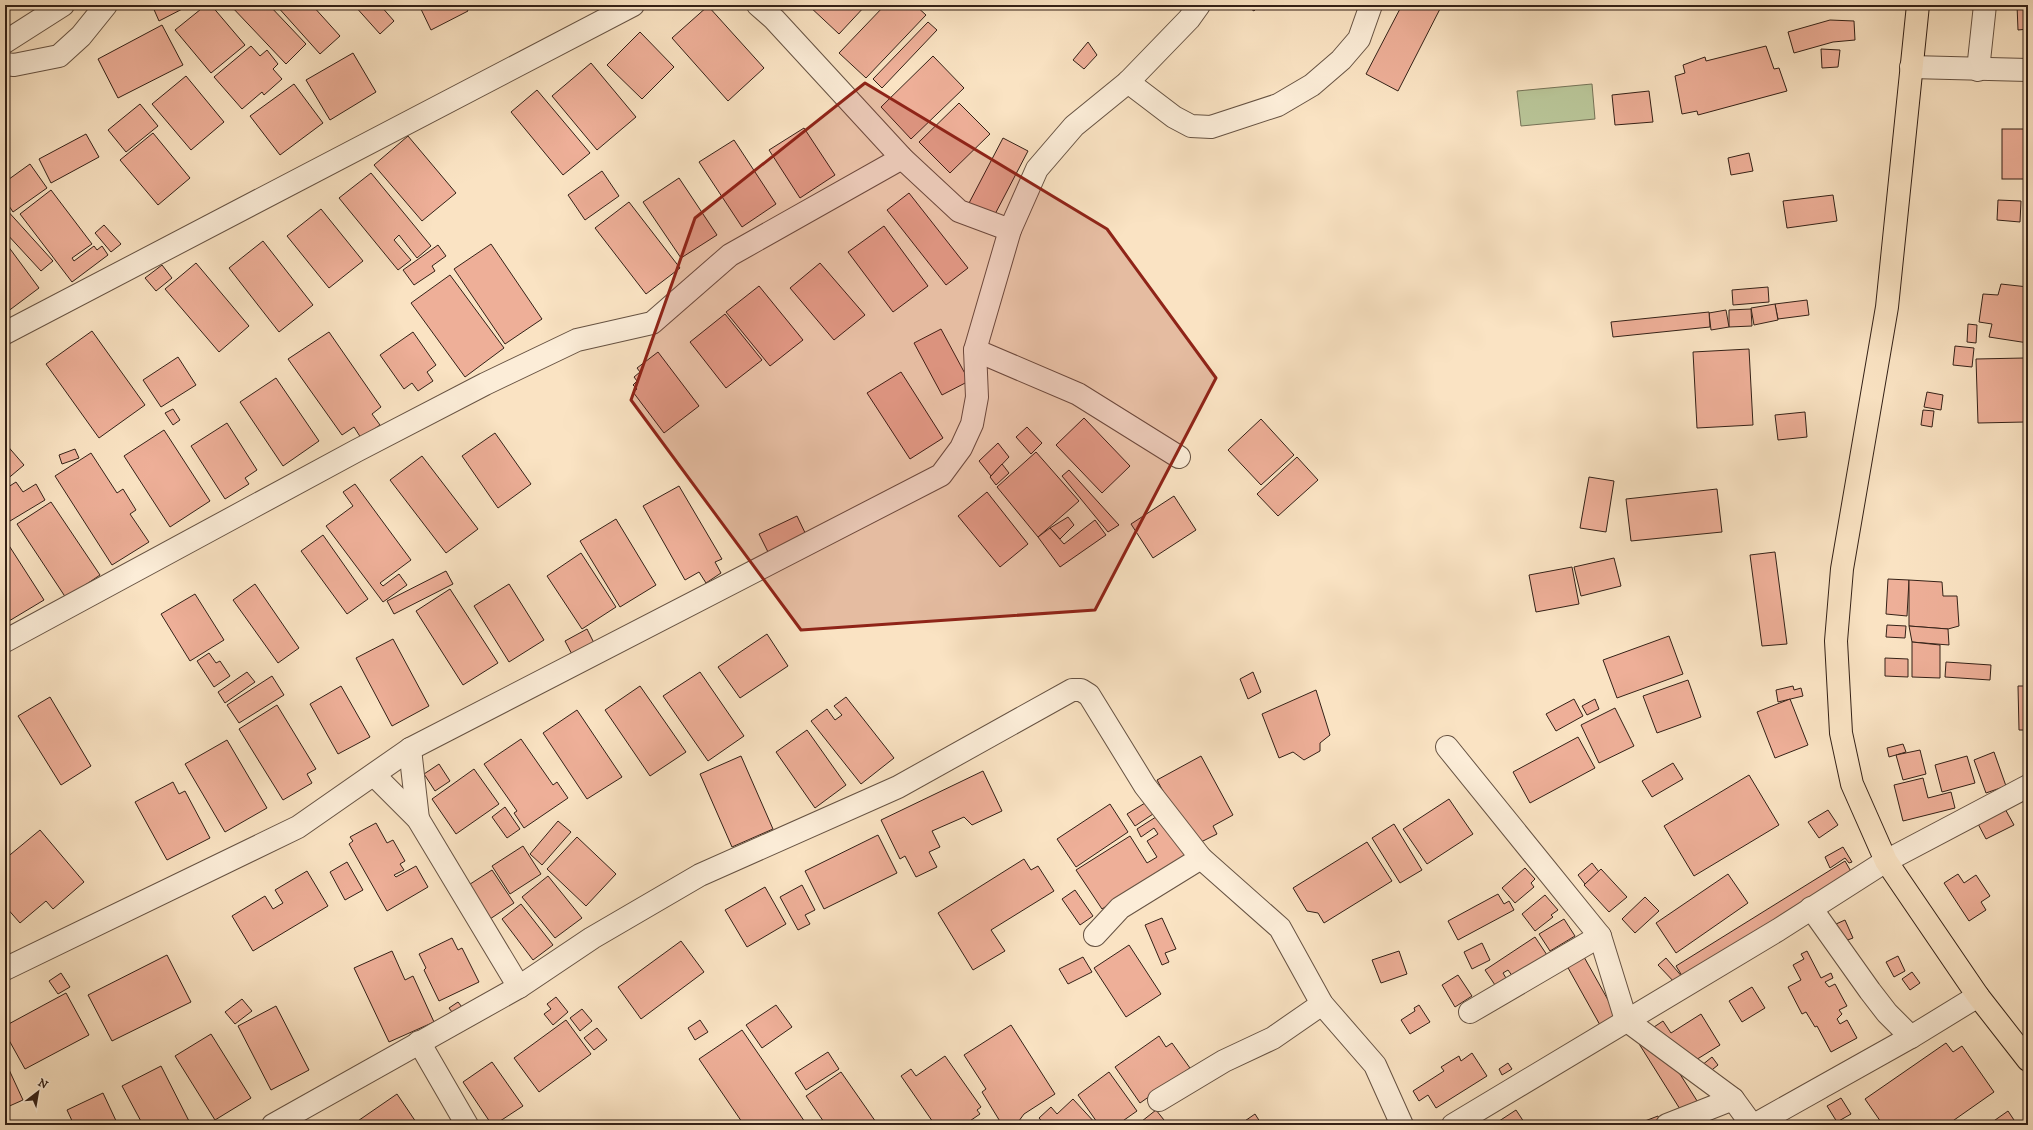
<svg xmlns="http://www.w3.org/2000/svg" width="2033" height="1130" viewBox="0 0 2033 1130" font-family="'IM FELL DW Pica',serif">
<rect width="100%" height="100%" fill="#fae3c3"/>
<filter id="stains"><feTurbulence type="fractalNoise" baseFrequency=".005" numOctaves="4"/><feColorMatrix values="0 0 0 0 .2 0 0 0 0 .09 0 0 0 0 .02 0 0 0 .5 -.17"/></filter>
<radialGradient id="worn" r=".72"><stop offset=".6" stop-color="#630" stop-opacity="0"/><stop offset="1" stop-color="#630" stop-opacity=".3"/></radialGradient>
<polygon fill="#b9c598" stroke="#767358" points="1592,84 1595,119 1521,126 1517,91"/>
<g fill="#eeaf98" stroke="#342117">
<polygon points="152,5 190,5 159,21"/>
<polygon points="206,5 211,5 245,45 211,73 175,30"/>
<polygon points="230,5 269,5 306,44 286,64"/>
<polygon points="276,5 312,5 340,36 320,54"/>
<polygon points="354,5 380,5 394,21 380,34"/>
<polygon points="419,5 465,5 468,11 431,30"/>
<polygon points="808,5 866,5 839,34"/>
<polygon points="885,5 915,5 926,15 866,78 839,53"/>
<polygon points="1245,5 1259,5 1254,11"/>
<polygon points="1402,5 1442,5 1398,91 1366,74"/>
<polygon points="2017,5 2028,5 2028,29 2018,30"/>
<polygon points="708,6 764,68 728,101 672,38"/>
<polygon points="1830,20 1854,21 1855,40 1833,42 1794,53 1788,32"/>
<polygon points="928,22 937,30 882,88 873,79"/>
<polygon points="162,25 183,65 118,98 98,59"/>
<polygon points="640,32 674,67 642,99 607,65"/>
<polygon points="2024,36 2028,37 2028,60 2024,61"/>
<polygon points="1088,42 1097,55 1084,69 1073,60"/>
<polygon points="251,46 260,56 267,50 278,64 273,69 282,79 264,95 262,92 242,109 214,77"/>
<polygon points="1766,46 1774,69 1779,68 1787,91 1698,115 1697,111 1682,114 1675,76 1685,73 1683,65 1705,57 1706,61"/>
<polygon points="1821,49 1840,50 1838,67 1822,68"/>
<polygon points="353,53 376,92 330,120 306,80"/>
<polygon points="933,56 964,88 911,139 881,107"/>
<polygon points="591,63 636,117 597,150 552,96"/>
<polygon points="186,76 224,122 191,150 152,104"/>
<polygon points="294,84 323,123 280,155 250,116"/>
<polygon points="537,90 590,153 563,175 511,112"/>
<polygon points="1649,91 1653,122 1615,125 1612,95"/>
<polygon points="959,103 990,134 950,173 919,142"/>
<polygon points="140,104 158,126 126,152 108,130"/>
<polygon points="804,128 835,175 800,198 769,150"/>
<rect x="2002" y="129" width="26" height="50"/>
<polygon points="153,133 190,178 158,205 120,160"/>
<polygon points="86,134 99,157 51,183 39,159"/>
<polygon points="408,136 456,193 422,221 374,165"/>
<polygon points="1003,138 1028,151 993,218 968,205"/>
<polygon points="734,140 776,204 742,227 699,162"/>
<polygon points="1749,153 1753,171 1731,175 1728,158"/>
<polygon points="30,164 47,188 13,212 5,200 5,182"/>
<polygon points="602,171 619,196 585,220 568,195"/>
<polygon points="371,173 431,246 417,258 399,235 394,240 411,260 398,270 339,198"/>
<polygon points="679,178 717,235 681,258 643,202"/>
<polygon points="51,190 92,244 72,258 74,261 94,246 97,250 102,246 108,255 72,282 20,214"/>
<polygon points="909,193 968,268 946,285 887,210"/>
<polygon points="1833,195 1837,221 1787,228 1783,201"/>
<polygon points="1998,200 2021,201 2020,222 1997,220"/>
<polygon points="629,202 680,268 646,294 595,228"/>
<polygon points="5,208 53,261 41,271 5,232"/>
<polygon points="321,209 363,261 329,288 287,236"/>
<polygon points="104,225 121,244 111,252 95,233"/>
<polygon points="884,226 928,286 893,312 848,252"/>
<polygon points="263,241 313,305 279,332 229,268"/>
<polygon points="5,242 39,288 7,312 5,310"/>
<polygon points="491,244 542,319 505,344 454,269"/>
<polygon points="438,245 446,256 432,266 435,271 414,285 403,270"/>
<polygon points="196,263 249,326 219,352 165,289"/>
<polygon points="820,263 865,315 834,340 790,288"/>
<polygon points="162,265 172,278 156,291 145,278"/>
<polygon points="450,275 504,348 465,377 411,303"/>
<polygon points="2001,284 2028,287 2028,343 1989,337 1992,324 1979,322 1983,294 1998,295"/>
<polygon points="759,286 803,340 770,366 726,312"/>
<polygon points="1768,287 1769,302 1733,305 1732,290"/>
<polygon points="1807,300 1809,315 1778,319 1775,304"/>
<polygon points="1775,304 1778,320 1754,325 1751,308"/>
<polygon points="1751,309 1752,326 1729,327 1729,310"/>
<polygon points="1726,310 1729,327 1711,330 1709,313"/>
<polygon points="1709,312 1710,327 1613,337 1611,322"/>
<polygon points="725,314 762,360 726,388 690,342"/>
<polygon points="1968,324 1977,325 1976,343 1967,342"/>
<polygon points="941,329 969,381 942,395 914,343"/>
<polygon points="92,331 145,405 99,438 46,364"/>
<polygon points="329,332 381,407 372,414 380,425 361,438 354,427 342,435 288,359"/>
<polygon points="413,332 436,365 427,372 433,381 418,391 412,383 404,389 380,355"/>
<polygon points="1955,346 1974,348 1972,367 1953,365"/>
<polygon points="1749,349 1753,425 1697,428 1693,352"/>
<polygon points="658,352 699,406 664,433 633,392 637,389 633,385 637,381 634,377 640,372 637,368"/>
<polygon points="178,357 196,385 161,407 143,380"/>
<polygon points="2024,358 2025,422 1978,423 1976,359"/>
<polygon points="901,372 943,438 910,459 867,393"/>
<polygon points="276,378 319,441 283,466 240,402"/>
<polygon points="1927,392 1943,395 1941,410 1924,407"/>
<polygon points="173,409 180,420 173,425 165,413"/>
<polygon points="1923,410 1934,411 1932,427 1921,425"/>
<polygon points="1805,412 1807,437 1778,440 1775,415"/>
<polygon points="1084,418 1130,466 1102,493 1056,445"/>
<polygon points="1261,419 1294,455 1261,485 1228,450"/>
<polygon points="227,423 257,470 245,478 249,484 225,499 191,446"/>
<polygon points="1027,427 1042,443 1031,454 1016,437"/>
<polygon points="164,430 210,501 170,527 124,456"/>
<polygon points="495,433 531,484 498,508 462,456"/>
<polygon points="5,443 24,465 5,481"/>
<polygon points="998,443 1009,457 991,476 979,461"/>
<polygon points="75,449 79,458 62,464 59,455"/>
<polygon points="1036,452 1079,501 1038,537 997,487"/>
<polygon points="91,453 117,493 123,489 136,510 130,514 149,542 112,565 55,476"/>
<polygon points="422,456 478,529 446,553 390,480"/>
<polygon points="1297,457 1318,480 1278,516 1257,494"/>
<polygon points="1002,464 1009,473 996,485 990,477"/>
<polygon points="1069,470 1119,525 1108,532 1062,476"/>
<polygon points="1589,477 1614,481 1606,532 1580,528"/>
<polygon points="16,482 23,492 36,484 45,500 10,521 5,513 5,489"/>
<polygon points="355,484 411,560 380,583 383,586 399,574 407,585 383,602 326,526 353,506 343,492"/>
<polygon points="679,486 722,559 715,562 721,573 706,583 699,572 685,580 643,506"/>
<polygon points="1717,489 1722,532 1631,541 1626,499"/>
<polygon points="987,492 1028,544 1000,567 958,516"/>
<polygon points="1174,496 1196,530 1153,558 1131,524"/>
<polygon points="51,502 100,575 66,598 17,524"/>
<polygon points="797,516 809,541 771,558 759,534"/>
<polygon points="1068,517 1074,525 1060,539 1050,528"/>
<polygon points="616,519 656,585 620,607 580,541"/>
<polygon points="1095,520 1106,535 1060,567 1038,537 1050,528 1064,544"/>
<polygon points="323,535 368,599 347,614 301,551"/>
<polygon points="8,544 44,600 9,621 5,615 5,546"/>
<polygon points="1775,552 1787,644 1762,646 1750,555"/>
<polygon points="581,553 616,607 582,629 547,576"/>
<polygon points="1614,558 1621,586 1581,596 1574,567"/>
<polygon points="1572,567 1579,604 1536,612 1529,575"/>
<polygon points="446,571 453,584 394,614 387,601"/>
<polygon points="1888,579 1909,580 1907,616 1886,614"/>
<polygon points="1909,580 1942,582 1943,596 1957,596 1959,626 1948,629 1909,626"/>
<polygon points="255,584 299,648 278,663 233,600"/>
<polygon points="509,584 544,640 509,662 474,606"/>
<polygon points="450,589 498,663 463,685 416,611"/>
<polygon points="195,594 224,640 190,661 161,614"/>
<polygon points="1887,625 1906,626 1905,638 1886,637"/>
<polygon points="1909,626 1948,629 1949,645 1912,642"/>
<polygon points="587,629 597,649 575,660 565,641"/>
<polygon points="767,634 788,666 740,698 718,667"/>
<polygon points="1669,636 1683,674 1617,698 1603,660"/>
<polygon points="393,639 429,706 392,726 356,658"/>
<polygon points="1912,642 1940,645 1940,678 1912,677"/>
<polygon points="209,653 216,663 220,661 230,676 214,687 197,661"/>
<polygon points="1885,658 1908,659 1908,677 1885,676"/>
<polygon points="1946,662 1991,665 1990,680 1945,677"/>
<polygon points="247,672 255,682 225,703 218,692"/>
<polygon points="700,672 744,736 708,761 663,696"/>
<polygon points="1253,672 1261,692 1248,699 1240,679"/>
<polygon points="272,676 284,695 239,723 227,705"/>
<polygon points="1688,680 1701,717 1657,733 1643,696"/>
<polygon points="341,686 370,737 338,754 310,704"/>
<polygon points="640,686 686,752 650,776 605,710"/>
<polygon points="1793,686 1794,690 1801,688 1803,696 1778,702 1776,690"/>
<polygon points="2018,686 2028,686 2028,730 2019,730"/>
<polygon points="1316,690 1330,735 1320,743 1320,751 1304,760 1293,752 1279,758 1262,714"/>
<polygon points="50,697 91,766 61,785 18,716"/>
<polygon points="846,697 894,758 861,784 811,721 827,709 835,720 842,715 834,706"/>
<polygon points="1574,699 1583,716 1556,731 1546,714"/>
<polygon points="1595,699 1599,709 1587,715 1582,706"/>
<polygon points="1790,699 1808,745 1775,758 1757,712"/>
<polygon points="277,705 316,769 307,774 312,783 283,800 239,729"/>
<polygon points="1615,708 1634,746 1599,763 1581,725"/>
<polygon points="577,710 622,777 587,799 543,733"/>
<polygon points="807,730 846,785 815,808 776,752"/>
<polygon points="1578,737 1595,768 1530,803 1513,772"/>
<polygon points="521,739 553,785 557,782 568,798 524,828 514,813 517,811 484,764"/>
<polygon points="227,740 267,808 225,832 185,764"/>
<polygon points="1903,744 1906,752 1889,757 1887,748"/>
<polygon points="1920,750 1926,774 1903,780 1896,755"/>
<polygon points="1994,752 2006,786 1986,793 1974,760"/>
<polygon points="741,756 773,829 732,847 700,774"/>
<polygon points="1201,756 1233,815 1213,826 1217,834 1199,843 1190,841 1157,780"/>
<polygon points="1967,756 1975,783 1942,792 1935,765"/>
<polygon points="1673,763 1683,779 1652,797 1642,781"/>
<polygon points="439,764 450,781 435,791 424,774"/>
<polygon points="474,769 499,804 456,834 432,799"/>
<polygon points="983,771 1002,811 972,825 964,817 932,831 940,847 929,852 937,867 916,877 905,856 900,859 881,820"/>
<polygon points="1749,775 1779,825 1694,876 1664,826"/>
<polygon points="1923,778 1928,798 1951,792 1955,808 1903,821 1894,785"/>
<polygon points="173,782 179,794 185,791 210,838 167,860 135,802"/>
<polygon points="1449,799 1473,834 1427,864 1403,829"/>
<polygon points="1145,803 1153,814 1135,826 1127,814"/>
<polygon points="1110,804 1128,832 1076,867 1057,839"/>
<polygon points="505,807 520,829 507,838 492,817"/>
<polygon points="2004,807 2014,825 1986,839 1977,822"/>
<polygon points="1828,810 1838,825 1819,838 1808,822"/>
<polygon points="1159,815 1185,855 1102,909 1076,870 1130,836 1147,863 1157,857 1147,841 1158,834 1154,828 1141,837 1137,829"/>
<polygon points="558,821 571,832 542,865 530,854"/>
<polygon points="376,823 387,843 393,840 405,861 400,864 404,870 394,875 396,877 416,866 428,887 387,911 349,844 353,841 350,837"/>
<polygon points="1394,824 1422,870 1400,883 1372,838"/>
<polygon points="40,830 84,882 53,909 46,901 20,923 5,906 5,859"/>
<polygon points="878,835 897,873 824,909 805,871"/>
<polygon points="577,837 616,874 586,906 547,869"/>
<polygon points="1367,842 1392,881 1324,923 1318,913 1307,911 1293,888"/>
<polygon points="523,846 541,874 510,894 492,866"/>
<polygon points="1843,847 1852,862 1849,863 1845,858 1830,868 1825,857"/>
<polygon points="1024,859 1031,870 1038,866 1054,891 991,930 1005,951 973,970 938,913"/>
<polygon points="1845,861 1853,875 1684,979 1676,966"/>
<polygon points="347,862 363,890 345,900 330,872"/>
<polygon points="1592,863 1599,872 1585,884 1578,875"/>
<polygon points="1525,868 1535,879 1531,883 1534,887 1515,903 1502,888"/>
<polygon points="1601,869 1627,897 1609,912 1584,885"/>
<polygon points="492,870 514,903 487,921 464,888"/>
<polygon points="307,871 328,906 253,951 232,916 265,896 273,909 283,903 275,890"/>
<polygon points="1728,874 1748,903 1676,953 1656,923"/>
<polygon points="1958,874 1964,883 1976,875 1990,896 1981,902 1986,910 1969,921 1944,883"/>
<polygon points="548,876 582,918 555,938 522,897"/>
<polygon points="802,885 815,910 805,915 810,924 798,930 780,897"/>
<polygon points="765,887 786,924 747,947 725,910"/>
<polygon points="1075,890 1093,916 1080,925 1062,899"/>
<polygon points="1498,894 1504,904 1509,901 1514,910 1458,940 1448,921"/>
<polygon points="1545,895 1558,910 1551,915 1553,917 1535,931 1522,914"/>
<polygon points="1645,897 1659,911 1635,933 1622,919"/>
<polygon points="521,904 553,945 533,960 502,919"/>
<polygon points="1162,918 1176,949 1165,953 1169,962 1162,965 1145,925"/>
<polygon points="1564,919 1575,936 1550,951 1539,934"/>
<polygon points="1845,920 1853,938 1845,941 1836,924"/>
<polygon points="1535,937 1547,955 1513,977 1508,970 1503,973 1506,978 1495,985 1485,970"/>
<polygon points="452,938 458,950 462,948 479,982 439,1001 424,970 426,968 419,954"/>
<polygon points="681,941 704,972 641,1019 618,987"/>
<polygon points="1482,943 1490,960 1472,969 1464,952"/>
<polygon points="1129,945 1161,994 1126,1017 1094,968"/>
<polygon points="392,951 405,980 413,976 434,1022 389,1042 354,968"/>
<polygon points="1399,951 1407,974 1381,983 1372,960"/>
<polygon points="1807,951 1821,978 1831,973 1833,978 1825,982 1829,987 1835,984 1847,1006 1839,1010 1842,1014 1837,1019 1840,1024 1847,1020 1857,1038 1831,1052 1817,1026 1815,1027 1806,1012 1802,1014 1788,987 1801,980 1793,965 1804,959 1801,954"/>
<polygon points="167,955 191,1002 112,1041 88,995"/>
<polygon points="1898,956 1905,971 1894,977 1886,962"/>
<polygon points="1083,957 1092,972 1068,984 1059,969"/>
<polygon points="1584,957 1617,1016 1600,1025 1567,966"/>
<polygon points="1666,958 1684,979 1677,985 1658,965"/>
<polygon points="1912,972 1920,983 1910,990 1902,979"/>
<polygon points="61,973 70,987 58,994 49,981"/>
<polygon points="1458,975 1472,996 1455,1007 1442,985"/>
<polygon points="1752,987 1765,1008 1742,1022 1729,1001"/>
<polygon points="66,993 89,1035 25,1069 5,1033 5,1026"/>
<polygon points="556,997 568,1012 553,1025 544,1014 551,1009 547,1004"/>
<polygon points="242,999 252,1011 235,1024 225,1012"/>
<polygon points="458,1002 466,1012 457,1019 449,1008"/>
<polygon points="776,1005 792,1027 762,1048 746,1025"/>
<polygon points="1419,1005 1430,1022 1410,1034 1401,1020 1415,1011 1414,1008"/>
<polygon points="276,1006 309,1070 271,1090 238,1026"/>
<polygon points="582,1009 592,1021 580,1031 570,1018"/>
<polygon points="1701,1014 1720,1045 1678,1071 1708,1118 1690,1125 1636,1039 1663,1021 1671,1033"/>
<polygon points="566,1020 591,1054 539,1092 514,1058"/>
<polygon points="700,1020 708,1032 695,1040 688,1028"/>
<polygon points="1011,1025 1055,1094 1024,1114 1016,1125 1008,1125 1001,1123 982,1092 986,1089 964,1055"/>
<polygon points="597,1028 607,1040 594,1050 584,1038"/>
<polygon points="742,1030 807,1125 744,1125 699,1059"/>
<polygon points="211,1034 251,1098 215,1120 175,1056"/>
<polygon points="1159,1036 1166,1047 1172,1043 1190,1068 1140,1103 1115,1067"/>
<polygon points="1946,1043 1953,1052 1962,1046 1994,1092 1947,1125 1883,1125 1865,1099"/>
<polygon points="828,1052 839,1069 806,1090 795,1073"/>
<polygon points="1472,1053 1487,1076 1436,1108 1428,1095 1419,1101 1413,1091 1444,1071 1441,1067 1459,1056 1461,1061"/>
<polygon points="945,1056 981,1107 977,1110 980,1114 964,1125 961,1121 955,1125 935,1125 901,1076 911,1069 916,1076"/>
<polygon points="1712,1057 1718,1065 1697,1082 1691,1074"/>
<polygon points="5,1061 23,1100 5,1108"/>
<polygon points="492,1062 523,1106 494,1125 492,1125 463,1082"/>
<polygon points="1508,1063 1512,1069 1502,1075 1499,1069"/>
<polygon points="161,1066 191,1125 143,1125 122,1086"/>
<polygon points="841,1072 878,1125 826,1125 806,1096"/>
<polygon points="1109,1072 1137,1111 1117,1125 1099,1125 1078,1095"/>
<polygon points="103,1093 118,1125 74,1125 67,1110"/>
<polygon points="397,1094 418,1125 352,1125"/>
<polygon points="1841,1098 1851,1114 1837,1122 1827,1106"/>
<polygon points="1073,1099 1097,1125 1045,1125 1039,1118 1051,1107 1057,1114"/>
<polygon points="1156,1110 1168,1125 1137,1125"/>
<polygon points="1516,1110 1526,1125 1493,1125"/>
<polygon points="2008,1111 2016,1123 2012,1125 1988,1125"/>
<polygon points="1255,1114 1262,1125 1239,1125"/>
<polygon points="1658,1116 1662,1125 1637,1125 1637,1124"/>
</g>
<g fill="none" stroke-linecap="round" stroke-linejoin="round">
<g stroke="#665242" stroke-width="24">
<g id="minor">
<polyline points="758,5 774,19 902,158 959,211 1010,230"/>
<polyline points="5,42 63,5"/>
<polyline points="5,64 14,65 59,56 81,36 106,5"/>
<polyline points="1911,67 2028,70"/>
<polyline points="1978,70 1985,5"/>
<polyline points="1128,82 1174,117 1191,126 1211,127 1278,105 1312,85 1341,60 1359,39 1371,5"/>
<polyline points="5,333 633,5"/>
<polyline points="975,350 1078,394 1179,457"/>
<polyline points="5,641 356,451 485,384 577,340 652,323 730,255 902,158"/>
<polyline points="1447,747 1600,936 1626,1020 1733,1099 1752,1125"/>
<polyline points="410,749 418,819"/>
<polyline points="374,775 418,819 519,987"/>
<polyline points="1811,908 1870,991 1887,1013 1911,1037"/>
<polyline points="1095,935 1120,908 1201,858"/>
<polyline points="5,969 298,827 410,749 941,475 961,448 972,424 977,397 975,350 1010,230 1037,169 1074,126 1128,82 1189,19 1199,5"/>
<polyline points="1470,1012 1600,936"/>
<polyline points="419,1042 467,1125"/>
<polyline points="1159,1100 1224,1061 1273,1038 1322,1004"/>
<polyline points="273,1125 519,987 592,938 700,875 898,787 1072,690 1081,690 1089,695 1145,786 1201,858 1280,928 1322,1004 1375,1065 1402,1125"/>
<polyline points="1453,1125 1778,930 1886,861 2028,786"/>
<polyline points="1667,1125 1733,1099"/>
<polyline points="1754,1125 1911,1037 1978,996"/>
</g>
</g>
<g stroke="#342117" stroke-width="24">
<polyline id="major" points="1918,5 1887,307 1842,569 1836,641 1841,733 1852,784 1886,861 1978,996 2028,1060"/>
</g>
<use href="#minor" stroke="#fcedd8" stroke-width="22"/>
<use href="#major" stroke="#fae3c3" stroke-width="22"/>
</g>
<path fill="#8f2418" fill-opacity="0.2" stroke="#8f2418" stroke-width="3" stroke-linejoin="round" d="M865,83l242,146 109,149 -121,232 -294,20 -170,-230 64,-182z"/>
<rect width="2033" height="1130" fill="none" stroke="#fae3c3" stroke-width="20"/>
<rect x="6" y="6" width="2021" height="1118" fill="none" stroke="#342117" stroke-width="2"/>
<rect x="10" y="10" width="2013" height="1110" fill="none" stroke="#342117"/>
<g transform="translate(38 1092) rotate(31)" stroke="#fcedd8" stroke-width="3" paint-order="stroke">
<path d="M0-3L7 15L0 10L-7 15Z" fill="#342117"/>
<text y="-6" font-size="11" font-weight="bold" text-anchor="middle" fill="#342117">N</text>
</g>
<rect width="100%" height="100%" filter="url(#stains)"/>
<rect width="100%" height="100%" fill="url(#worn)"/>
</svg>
